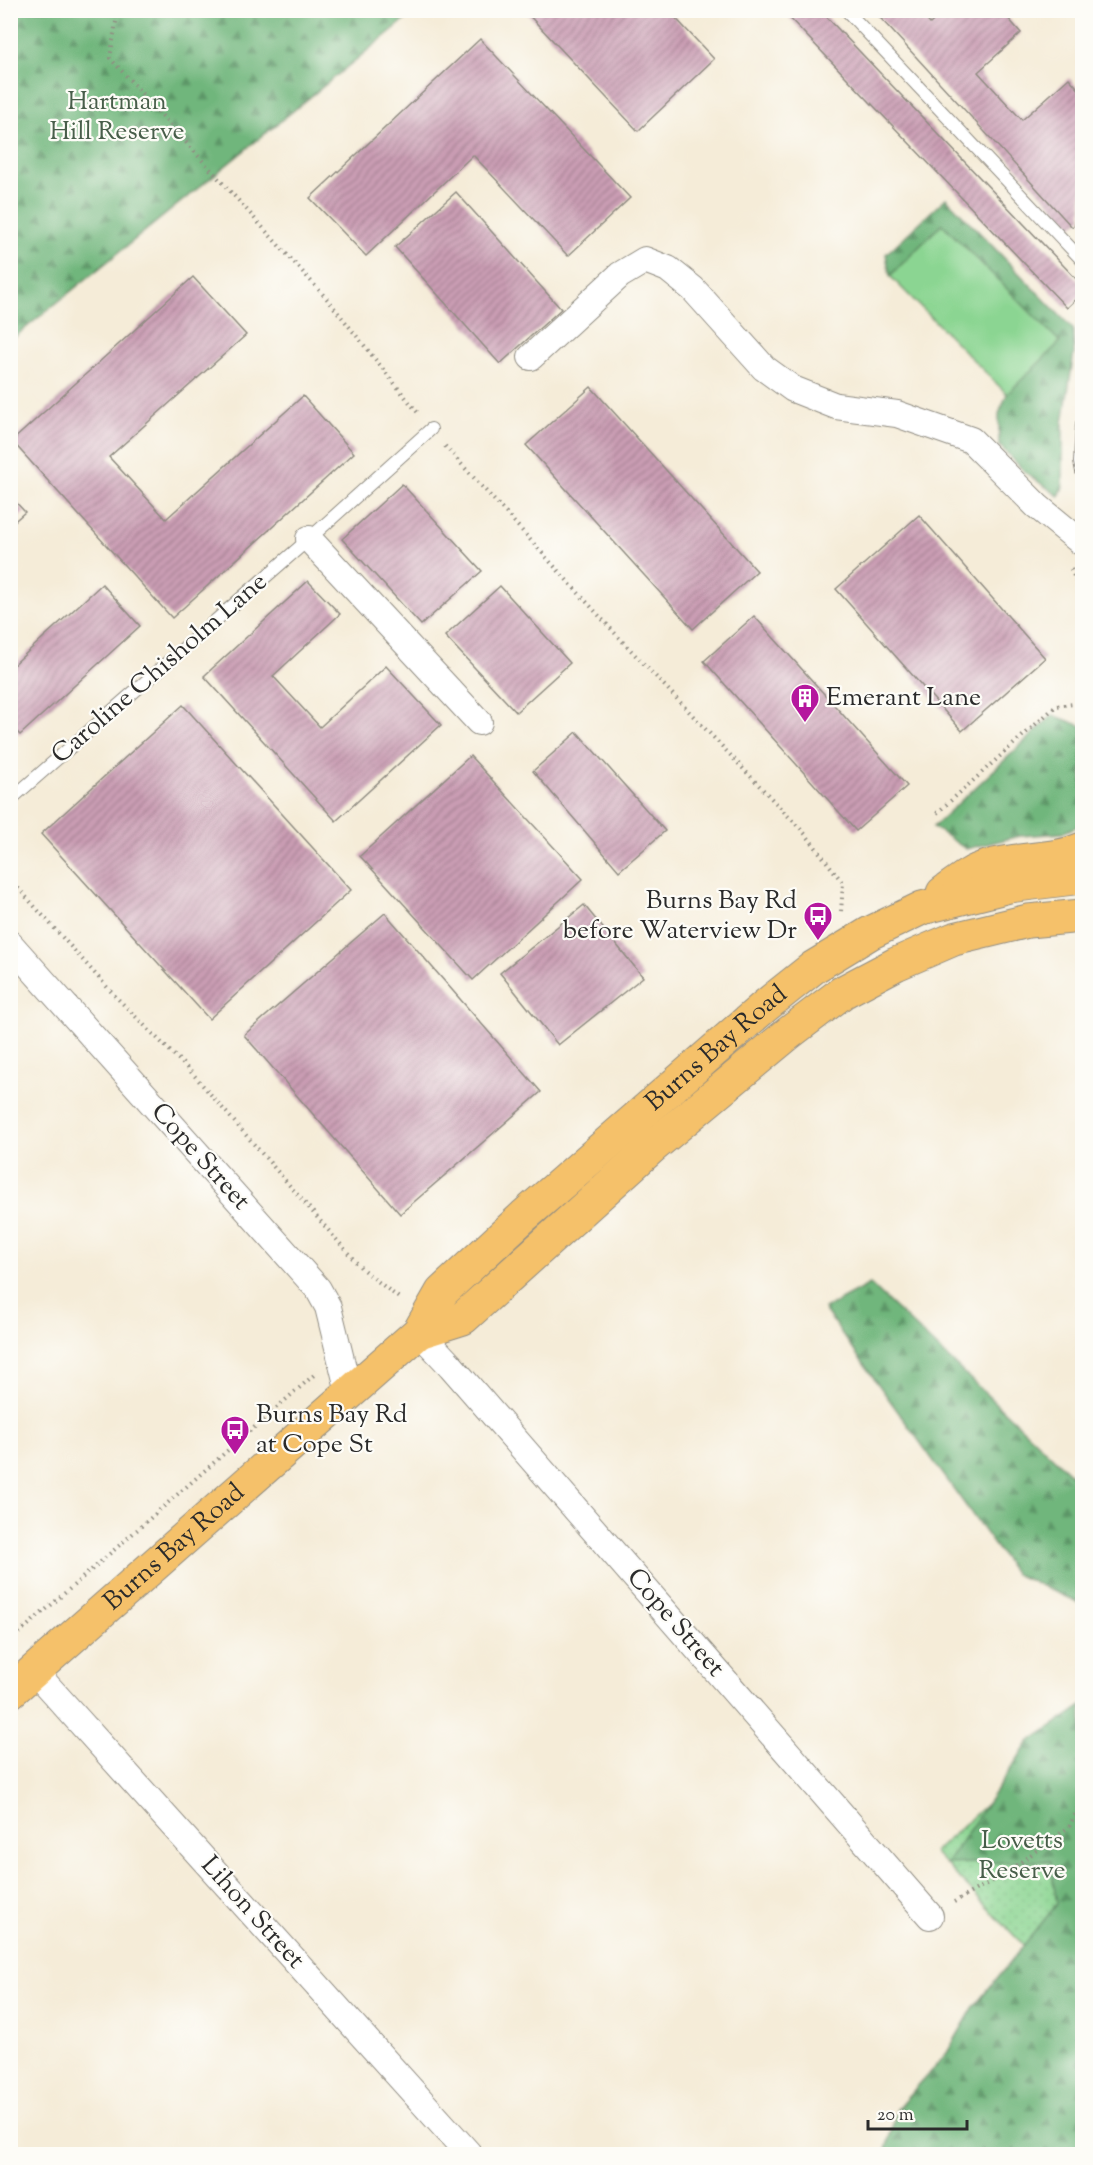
<svg xmlns="http://www.w3.org/2000/svg" width="1093" height="2165" viewBox="0 0 1093 2165" font-family="'Sorts Mill Goudy',serif">
<defs>
<pattern id="grass-dots" width="8" height="8" patternUnits="userSpaceOnUse" patternTransform="scale(1.5)"><rect width="8" height="8" fill="#8bd592"/><path d="M2 2h.1M6 6h.1" fill="none" stroke="#78b77e" stroke-width="1.8" stroke-linecap="round"/></pattern>
<pattern id="forest-firs" width="22" height="20" patternUnits="userSpaceOnUse" patternTransform="scale(1.5)"><rect width="22" height="20" fill="#70b67c"/><path d="M5 1l3.5 6h-7zM16 11l3.5 6h-7z" fill="#5c9466"/></pattern>
<pattern id="building-hatch" width="6" height="6" patternUnits="userSpaceOnUse" patternTransform="scale(1.5)"><rect width="6" height="6" fill="#ca9db4"/><path d="M-1 1l2-2M0 6l6-6M5 7l2-2" fill="none" stroke="#a48093"/></pattern>
</defs>
<rect width="100%" height="100%" fill="#fdfcf7"/>
<filter id="ink" filterUnits="userSpaceOnUse"><feTurbulence type="fractalNoise" baseFrequency=".0167" numOctaves="2"/><feDisplacementMap in="SourceGraphic" scale="12" xChannelSelector="R" yChannelSelector="G"/><feConvolveMatrix kernelMatrix="1 2 1 2 8 2 1 2 1" color-interpolation-filters="sRGB"/></filter>
<filter id="wash" filterUnits="userSpaceOnUse"><feTurbulence type="fractalNoise" baseFrequency=".008" numOctaves="4" result="noise"/><feDisplacementMap in="SourceGraphic" scale="24" xChannelSelector="R" yChannelSelector="G"/><feGaussianBlur stdDeviation="1.35" result="paint"/><feColorMatrix in="noise" values="0 0 0 0 0 0 0 0 0 0 0 0 0 0 0 0 0 1.4 0 .05"/><feComposite in="paint" operator="in"/></filter>
<g filter="url(#wash)">
<rect width="100%" height="100%" fill="#f5ecd8"/>
<polygon fill="url(#grass-dots)" stroke="#5b805e" stroke-width="1.5" points="1082,1717 1082,2154 923,2154 1082,2006 934,1852"/>
<g fill="url(#forest-firs)" stroke="#4e7054" stroke-width="1.5">
<polygon points="11,10 416,10 416,11 11,340"/>
<polygon points="946,198 1073,329 1074,353 1063,423 1063,487 1059,496 1026,473 999,445 999,414 1007,394 1060,342 942,224 890,276 886,254"/>
<polygon points="1053,715 1082,726 1082,824 1062,833 1020,836 966,849 933,827"/>
<polygon points="870,1284 1082,1485 1082,1604 1015,1574 824,1309"/>
<polygon points="1082,1706 1082,2154 885,2154 897,2109 947,2053 973,2008 1057,1904 1050,1861 946,1864 1029,1742"/>
</g>
<polygon fill="#8bd592" stroke="#5b805e" stroke-width="1.5" points="942,224 1060,342 1007,394 890,276"/>
<g id="blocks">
<g fill="url(#building-hatch)">
<polygon points="524,10 668,10 714,59 638,131"/>
<polygon points="782,10 820,10 1082,285 1082,294 1067,308"/>
<polygon points="873,10 918,10 930,24 945,10 1001,10 1021,33 978,72 1022,120 1069,78 1082,93 1082,218 1072,227"/>
<polygon points="480,39 630,198 568,256 473,155 366,256 310,198"/>
<polygon points="456,192 561,309 500,364 395,247"/>
<polygon points="193,277 246,335 109,457 166,519 303,396 354,453 172,618 12,441"/>
<polygon points="591,387 757,571 693,629 526,445"/>
<polygon points="402,484 482,571 421,625 342,539"/>
<polygon points="10,496 25,512 10,525"/>
<polygon points="919,515 1045,658 962,731 836,589"/>
<polygon points="308,581 340,614 273,676 320,727 386,666 441,725 336,821 204,676"/>
<polygon points="102,584 140,626 20,735 10,725 10,668"/>
<polygon points="500,586 570,663 516,712 445,636"/>
<polygon points="754,616 907,786 856,831 704,661"/>
<polygon points="183,705 351,890 209,1019 41,834"/>
<polygon points="577,732 665,831 619,871 533,771"/>
<polygon points="470,756 583,879 473,980 360,856"/>
<polygon points="584,905 643,977 558,1045 500,973"/>
<polygon points="385,913 541,1092 400,1214 244,1035"/>
</g>
</g>
</g>
<g filter="url(#ink)">
<use href="#blocks" fill-opacity="0" stroke="#908c82" stroke-width="1.5"/>
<g fill="none" stroke-linecap="round" stroke-linejoin="round">
<g stroke="#908c82" stroke-width="14">
<g id="service">
<polyline points="846,10 1082,260"/>
<polyline points="1082,424 1080,462 1082,472"/>
<polyline points="10,800 309,539 431,429"/>
</g>
</g>
<g stroke="#908c82" stroke-width="28">
<g id="minor">
<polyline points="531,357 620,275 645,260 668,269 693,289 764,368 793,389 836,406 897,414 971,440 1037,506 1082,543"/>
<polyline points="309,539 479,722"/>
<polyline points="10,944 318,1289 328,1307 349,1392"/>
<polyline points="419,1332 451,1366 930,1916"/>
<polyline points="34,1671 469,2154"/>
</g>
</g>
<g stroke="#908c82" stroke-width="35">
<g id="primary">
<path d="M943,893c14,-10 28,-22 44,-26 31,-10 66,-5 95,-18"/>
<polyline points="419,1332 463,1318 652,1147 789,1033 843,992 896,964 954,939 1028,921 1082,916"/>
<path id="s1" d="M10,1692l409,-360 23,-40 82,-76 241,-210 49,-39 56,-34 52,-25 87,-22 73,-9"/>
</g>
</g>
<g stroke="#908c82" stroke-width="4" stroke-dasharray="1.5 4.5" stroke-linecap="butt">
<polyline points="118,10 110,58 328,300 418,413"/>
<polyline points="445,446 623,642 807,836 843,883 841,912"/>
<polyline points="1071,569 1082,596"/>
<polyline points="937,813 1056,706 1082,703"/>
<polyline points="10,879 116,997 193,1074 362,1269 399,1298"/>
<polyline points="10,1641 314,1375"/>
<polyline points="954,1902 1004,1874 1069,1827 1082,1801"/>
</g>
<use href="#service" stroke="#fff" stroke-width="12"/>
<use href="#minor" stroke="#fff" stroke-width="26"/>
<use href="#primary" stroke="#f5c16b" stroke-width="33"/>
</g>
</g>
<defs>
<g id="building-pin" transform="scale(1.5)"><path d="M0 17L-7.5 6A9.5 9.5 0 1 1 7.5 6Z" fill="#b5179e" stroke="#fdfcf7"/><path d="M-4-6H4V6H1V3H-1V6H-4ZM-2.5-4.3h1.7v1.8h-1.7ZM.8-4.3h1.7v1.8H.8ZM-2.5-1h1.7V.8h-1.7ZM.8-1h1.7V.8H.8Z" fill="#fff"/></g>
<g id="bus-pin" transform="scale(1.5)"><path d="M0 17L-7.5 6A9.5 9.5 0 1 1 7.5 6Z" fill="#b5179e" stroke="#fdfcf7"/><path d="M-5-6H5V4H4V6H2V4H-2V6H-4V4H-5ZM-3.5-4V0h7V-4ZM-3.5 1.2v1.5H-2V1.2ZM2 1.2v1.5H3.5V1.2Z" fill="#fff"/></g>
</defs>
<g fill-rule="evenodd">
<use href="#building-pin" x="805" y="698"/>
<use href="#bus-pin" x="818" y="916"/>
<use href="#bus-pin" x="235" y="1430"/>
</g>
<g text-anchor="middle" dominant-baseline="central" stroke-width="4.5" stroke-linejoin="round" paint-order="stroke">
<g font-size="26" fill="#485e4a" stroke="#fdfcf7">
<text x="117" y="102">Hartman<tspan x="117" dy="30">Hill Reserve</tspan></text>
<text x="1022" y="1841">Lovetts<tspan x="1022" dy="30">Reserve</tspan></text>
</g>
<g font-size="26" fill="#2b2b2b" stroke="#fdfcf7">
<text transform="translate(160 669) rotate(-41)">Caroline Chisholm Lane</text>
<text stroke="none"><textPath href="#s1" startOffset="958">Burns Bay Road</textPath></text>
<text transform="translate(200 1157) rotate(48)">Cope Street</text>
<text stroke="none"><textPath href="#s1" startOffset="219">Burns Bay Road</textPath></text>
<text transform="translate(675 1623) rotate(49)">Cope Street</text>
<text transform="translate(252 1913) rotate(48)">Lihon Street</text>
</g>
<g font-size="26" fill="#2b2b2b" stroke="#fdfcf7" text-anchor="start">
<text x="826" y="698">Emerant Lane</text>
<text x="797" y="901" text-anchor="end">Burns Bay Rd<tspan x="797" dy="30">before Waterview Dr</tspan></text>
<text x="256" y="1415">Burns Bay Rd<tspan x="256" dy="30">at Cope St</tspan></text>
</g>
</g>
<rect width="1093" height="2165" fill="none" stroke="#fdfcf7" stroke-width="36"/>
<path d="M868 2120v9h99v-9" fill="none" stroke="#2b2b2b" stroke-width="3"/>
<text x="877" y="2120" font-size="18" fill="#2b2b2b" stroke="#fdfcf7" stroke-width="4.5" paint-order="stroke">20 m</text>
</svg>
